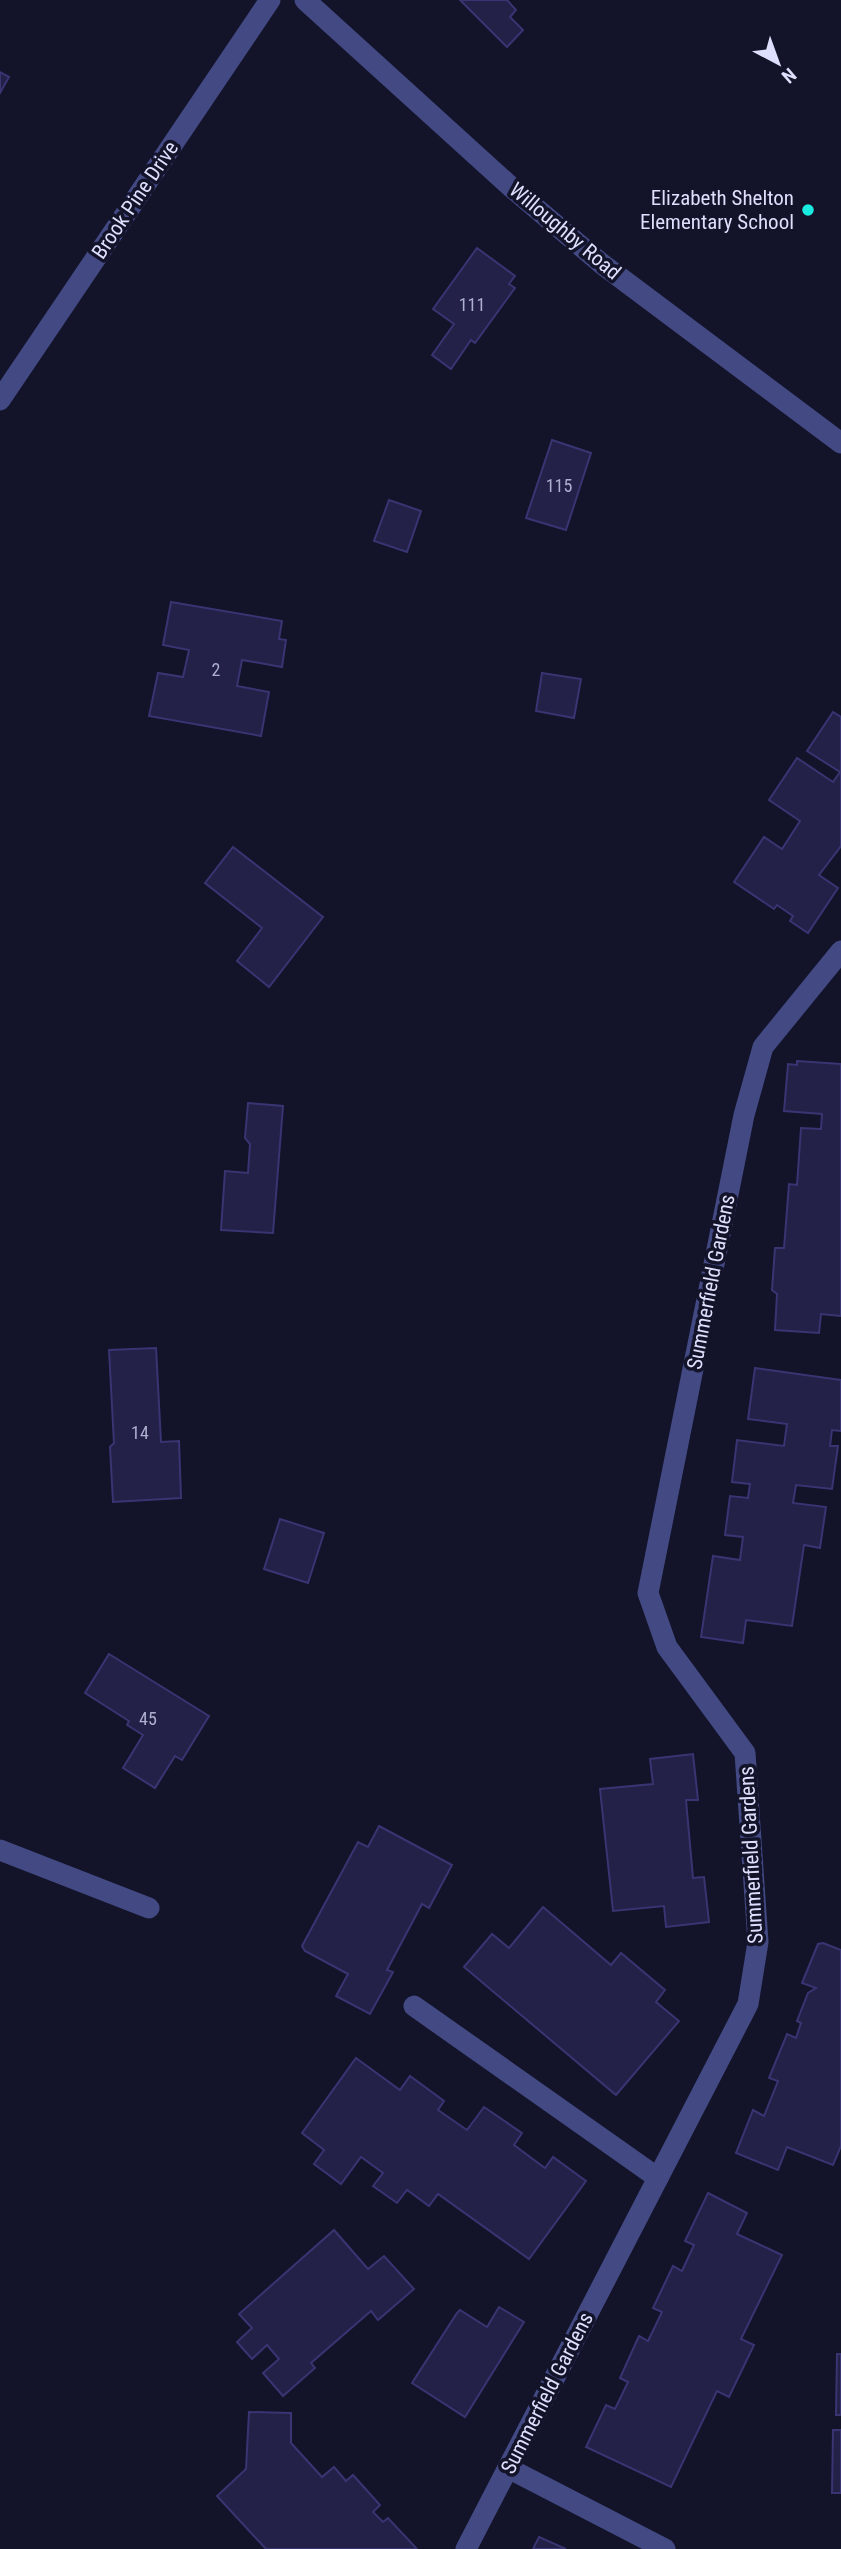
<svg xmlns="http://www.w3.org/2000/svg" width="841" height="2549" viewBox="0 0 841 2549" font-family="'Roboto Condensed',sans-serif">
<rect width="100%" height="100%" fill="#131329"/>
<g fill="#232148" stroke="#383572" stroke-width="2">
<polygon points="460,0 507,0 516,10 510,17 523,30 507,47"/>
<polygon points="0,72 9,77 0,93"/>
<polygon points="477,248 515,276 509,284 515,288 475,343 471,340 451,369 432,355 454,324 433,309"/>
<polygon points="552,440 591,453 566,530 526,518"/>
<polygon points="389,500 421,511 407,552 374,541"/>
<polygon points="171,602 282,621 279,639 286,640 282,667 242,660 237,686 269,692 261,736 149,716 158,673 183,677 189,650 163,645"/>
<polygon points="542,673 581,679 574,718 536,711"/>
<polygon points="833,712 841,717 841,846 819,875 838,888 808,933 790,921 793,916 777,905 774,909 734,882 764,837 782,849 800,821 769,800 797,758 833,782 840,772 807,751"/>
<polygon points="233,847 323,917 269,987 237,961 262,928 205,883"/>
<polygon points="797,1061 841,1064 841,1316 821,1314 819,1333 775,1330 777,1294 772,1290 775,1248 784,1248 789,1184 797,1185 801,1128 821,1129 822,1114 784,1111 788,1064 797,1065"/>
<polygon points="248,1103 283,1106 273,1233 221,1230 225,1171 248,1173 250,1144 245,1138"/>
<polygon points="156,1348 161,1442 179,1441 181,1498 113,1502 110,1447 114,1443 109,1350"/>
<polygon points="755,1368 841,1380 841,1431 832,1430 830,1446 838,1446 832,1489 796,1485 793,1503 826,1507 820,1548 804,1545 792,1626 746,1620 743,1643 701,1637 713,1556 740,1560 743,1537 725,1535 730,1496 748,1498 750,1484 732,1482 737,1440 784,1446 787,1424 748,1419"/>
<polygon points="280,1519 324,1533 308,1583 264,1569"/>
<polygon points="109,1654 209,1716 182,1760 175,1756 155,1788 123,1768 143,1735 127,1725 129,1721 85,1693"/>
<polygon points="693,1754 698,1800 686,1800 693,1878 704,1877 709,1922 666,1927 664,1906 613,1911 600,1789 653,1784 650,1759"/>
<polygon points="379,1826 452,1865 429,1908 422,1904 387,1970 393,1972 370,2014 336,1996 348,1974 305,1951 302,1946 358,1842 368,1847"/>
<polygon points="543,1907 611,1965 621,1953 665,1990 656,2002 679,2021 616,2095 464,1967 492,1934 509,1948"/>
<polygon points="823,1943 841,1950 841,2146 833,2165 787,2147 778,2170 736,2153 753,2110 764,2116 778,2081 769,2078 787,2034 796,2038 801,2023 797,2021 808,1993 816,1988 802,1983 818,1944"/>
<polygon points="356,2058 400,2090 410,2076 444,2101 438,2110 467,2130 484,2107 522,2133 514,2145 545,2168 553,2157 586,2181 529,2259 438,2194 429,2206 407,2190 397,2203 373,2186 383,2173 361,2157 341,2184 314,2164 324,2150 302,2133"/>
<polygon points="708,2193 747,2213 737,2234 782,2255 741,2339 754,2345 729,2397 717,2391 671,2487 586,2447 606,2405 615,2409 628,2382 620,2378 639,2336 648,2341 662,2312 653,2308 673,2266 682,2271 694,2245 685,2241"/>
<polygon points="334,2230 368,2269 384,2256 414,2289 378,2320 371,2311 311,2363 315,2368 283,2396 263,2373 279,2359 267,2345 252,2359 237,2342 252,2328 239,2314"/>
<polygon points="499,2307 524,2322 465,2417 412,2383 457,2313 460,2310 487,2327"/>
<polygon points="837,2354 841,2354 841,2415 836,2415"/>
<polygon points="249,2412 291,2413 291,2443 322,2477 334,2467 346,2481 353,2475 380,2505 373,2512 383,2522 388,2518 417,2549 266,2549 217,2496 246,2469"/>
<polygon points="833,2430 841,2430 841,2493 832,2493"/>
<polygon points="539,2537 566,2549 533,2549"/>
</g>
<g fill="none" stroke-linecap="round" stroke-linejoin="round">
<g stroke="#424983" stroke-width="21">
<polyline points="305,0 511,187 602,264 841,443"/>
<polyline points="0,400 270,0"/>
<polyline points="0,1850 149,1908"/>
<polyline points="414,2006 658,2178"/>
<polyline points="508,2468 665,2549"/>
<polyline points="466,2549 748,2004 758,1942 745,1753 667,1647 648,1593 744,1115 763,1047 841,951"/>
</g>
</g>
<circle fill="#1aebe1" stroke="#131329" stroke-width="2.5" cx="808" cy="210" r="7"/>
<g text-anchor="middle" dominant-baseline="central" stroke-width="7" stroke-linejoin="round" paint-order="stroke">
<g font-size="18" fill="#aeb0cf">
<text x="472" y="304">111</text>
<text x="559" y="485">115</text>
<text x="216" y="669">2</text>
<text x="140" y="1432">14</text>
<text x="148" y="1718">45</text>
</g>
<g font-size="21" fill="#dddffc" stroke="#131329" text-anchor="end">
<text x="794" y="198">Elizabeth Shelton<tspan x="794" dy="24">Elementary School</tspan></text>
</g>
<g font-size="21" fill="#dddffc" stroke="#131329">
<text transform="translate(135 200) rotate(-56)">Brook Pine Drive</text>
<text transform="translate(565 231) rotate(40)">Willoughby Road</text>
<text transform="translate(711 1282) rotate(-79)">Summerfield Gardens</text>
<text transform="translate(751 1855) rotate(-93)">Summerfield Gardens</text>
<text transform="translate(547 2393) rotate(-63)">Summerfield Gardens</text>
</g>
</g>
<g transform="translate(778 63) rotate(139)" stroke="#131329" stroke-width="5" paint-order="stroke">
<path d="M0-5L12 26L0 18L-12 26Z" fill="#dddffc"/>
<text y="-10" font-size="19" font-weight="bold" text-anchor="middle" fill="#dddffc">N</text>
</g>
</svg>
